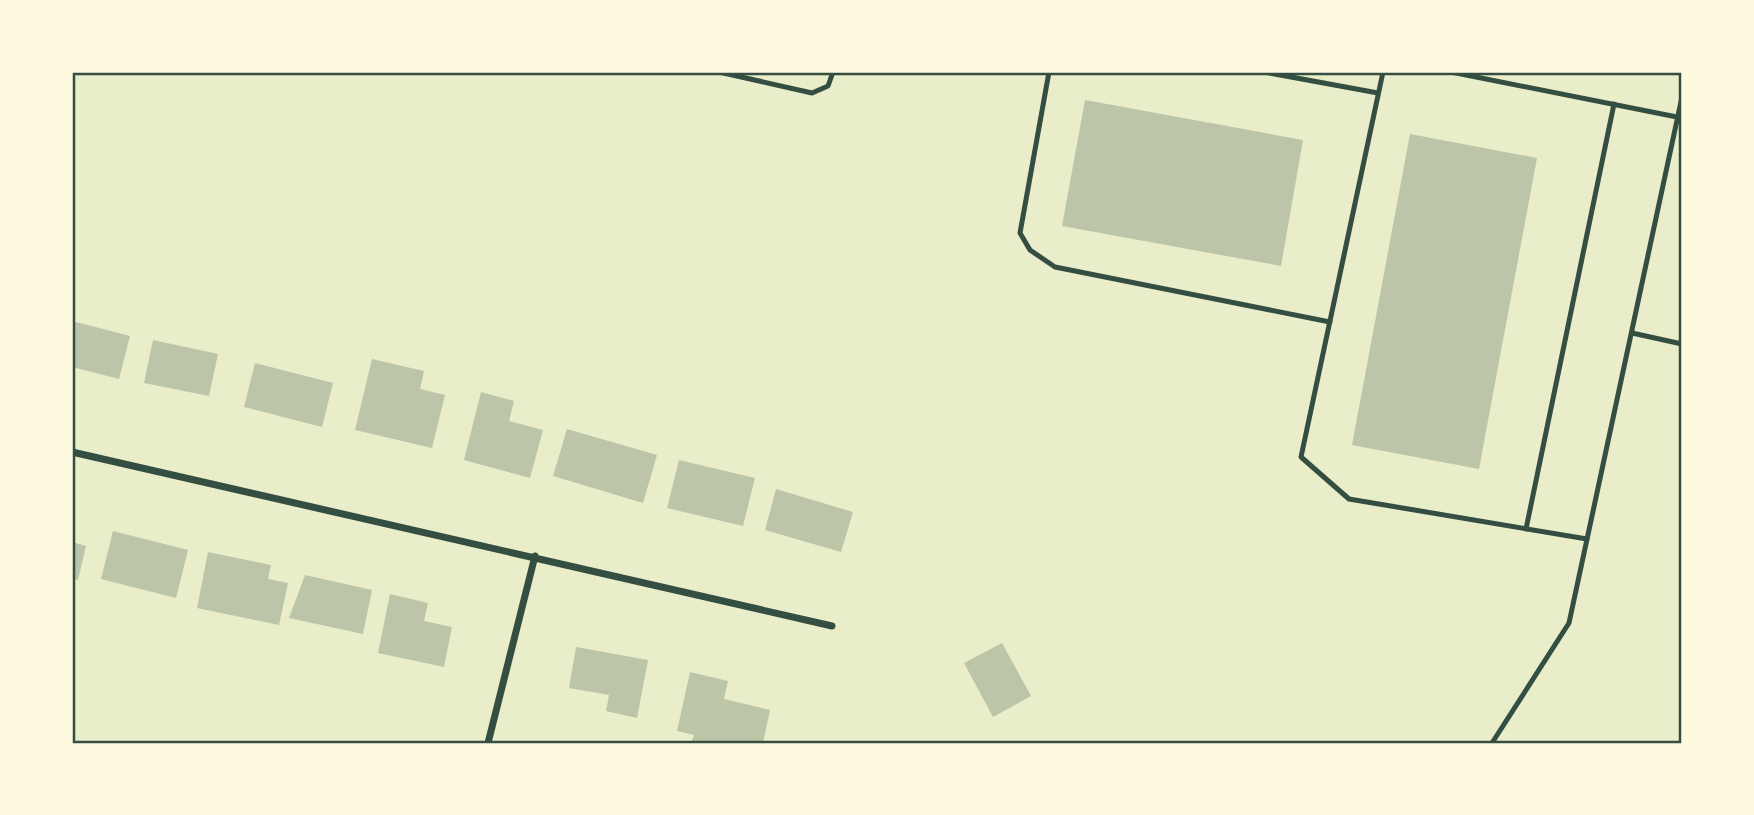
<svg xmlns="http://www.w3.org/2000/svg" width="1754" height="815" viewBox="0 0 1754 815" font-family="'Fira Sans Condensed',sans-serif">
<rect width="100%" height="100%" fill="#e9edc9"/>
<g fill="#bcc5a7">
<polygon points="1085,100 1303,140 1281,266 1062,226"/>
<polygon points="1410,134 1537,158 1479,469 1352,445"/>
<polygon points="72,321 130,336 119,379 72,367"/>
<polygon points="153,340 218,354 209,396 144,383"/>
<polygon points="372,359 424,371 420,389 445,395 432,448 355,430"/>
<polygon points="255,363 333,383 322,427 244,407"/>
<polygon points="481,392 514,401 509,421 543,430 530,478 464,460"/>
<polygon points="567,429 657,455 643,503 553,476"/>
<polygon points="679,460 755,478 743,526 667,508"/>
<polygon points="776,489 853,512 841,552 765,530"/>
<polygon points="113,531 188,550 176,598 101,579"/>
<polygon points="72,542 86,546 78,580 72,578"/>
<polygon points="208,552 271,565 268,579 288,583 279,625 197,608"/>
<polygon points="305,575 372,590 363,634 289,618"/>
<polygon points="390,594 428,603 424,621 452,627 444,667 378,653"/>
<polygon points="1002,643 1031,696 993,717 964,663"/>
<polygon points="576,647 648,660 637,718 606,711 609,695 569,688"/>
<polygon points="690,672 728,681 724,699 770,710 763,743 691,743 694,735 677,731"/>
</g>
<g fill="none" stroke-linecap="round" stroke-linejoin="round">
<g stroke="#344e41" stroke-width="5">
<polyline points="719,72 812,93 828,86 833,72"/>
<polyline points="1049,72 1020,233 1030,250 1055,267 1330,322"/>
<polyline points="1264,72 1378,93"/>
<polyline points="1383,72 1301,457 1349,499 1587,539"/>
<polyline points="1451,72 1682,118"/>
<polyline points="1632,333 1682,344"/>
<polyline points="1526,529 1614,104"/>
<polyline points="1492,743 1569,623 1682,97"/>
</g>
<g stroke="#344e41" stroke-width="7">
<polyline points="72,452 832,626"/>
<polyline points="488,743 535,556"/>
</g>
</g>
<rect width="1754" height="815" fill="none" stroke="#fefae0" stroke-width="147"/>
<rect x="74" y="74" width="1606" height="668" fill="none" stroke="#344e41" stroke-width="2.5"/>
</svg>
